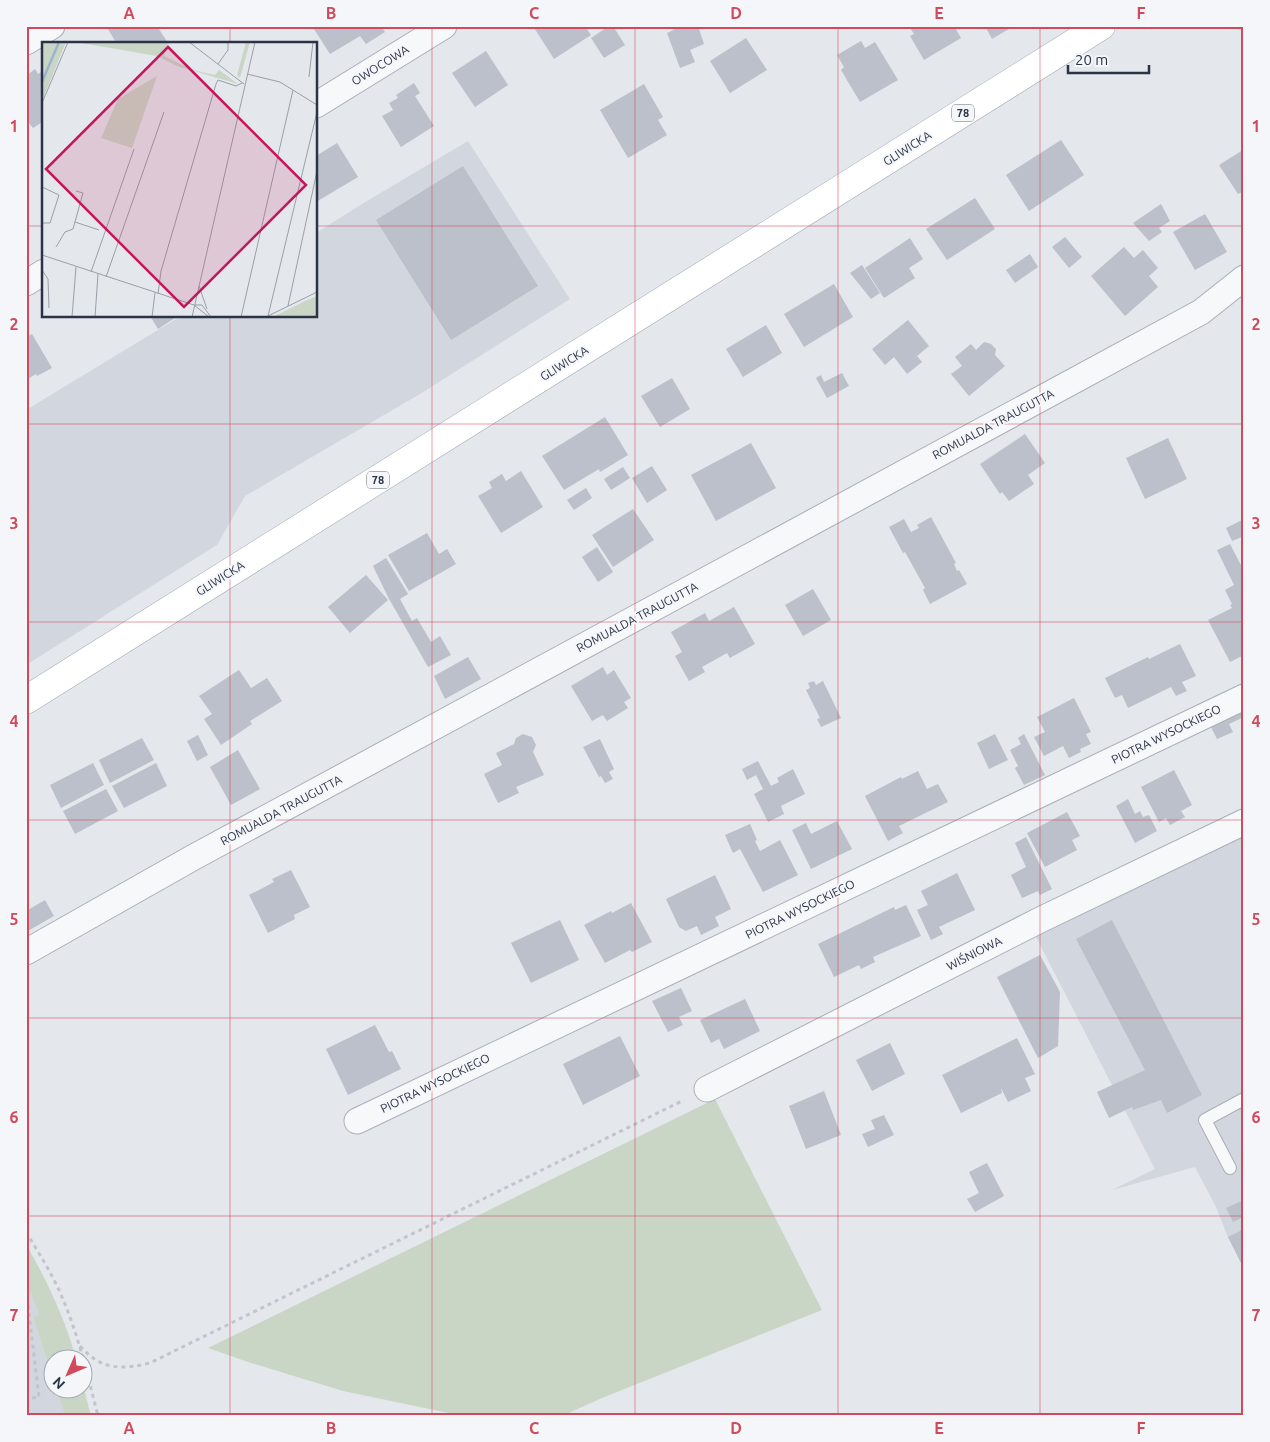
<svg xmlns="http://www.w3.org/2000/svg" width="1270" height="1442" viewBox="0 0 1270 1442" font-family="Ubuntu,sans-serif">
<rect width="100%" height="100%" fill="#e4e7ec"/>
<g fill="#d2d6de">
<polygon points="468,141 570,299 420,394 245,496 217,545 26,665 26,410 181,316 316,316 316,233 362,204"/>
<polygon points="1244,836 1244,1269 1228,1237 1216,1207 1195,1167 1112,1190 1155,1169 1034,933"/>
<polygon points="26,1282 39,1314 33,1317 52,1376 52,1390 57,1390 65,1416 26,1416"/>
</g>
<g fill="#c9d6c5">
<polygon points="715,1099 822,1310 602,1398 562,1416 463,1416 343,1391 248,1362 208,1348"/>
<path d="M26,1244c21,37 39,74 50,115l-24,1v16l-19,-59 6,-3 -13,-32z"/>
<polygon points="83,1385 91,1416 65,1416 57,1390 82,1390"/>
</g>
<g fill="#bbc0ca">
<polygon points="106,26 157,26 168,43 117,44"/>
<polygon points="312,26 381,26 385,32 366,44 360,36 330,54"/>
<polygon points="533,26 585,26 591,35 554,59"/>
<polygon points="609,26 613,26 625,45 604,58 591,38"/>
<polygon points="682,26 698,26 704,44 690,50 695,62 680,68 667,33"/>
<polygon points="909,26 954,26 961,38 924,60 910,36 914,34"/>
<polygon points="985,26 1014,26 992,39"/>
<polygon points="746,38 767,70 730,93 710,61"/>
<polygon points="861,41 865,48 875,42 898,80 860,102 841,70 844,67 837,55"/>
<polygon points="486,51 508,85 475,107 452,73"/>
<polygon points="35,69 38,74 44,70 44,121 33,128 26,119 26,76"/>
<polygon points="414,83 420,93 415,96 434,126 401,147 382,116 393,110 389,103 398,98 396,95"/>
<polygon points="644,84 663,117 658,120 667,135 628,158 600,110"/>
<polygon points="1061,140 1084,175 1029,211 1006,175"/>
<polygon points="337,143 358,177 316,202 316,156"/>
<polygon points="1243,150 1244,191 1238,194 1219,165"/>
<polygon points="463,166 538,286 451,340 376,220"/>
<polygon points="975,198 995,229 947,260 926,229"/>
<polygon points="1161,204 1170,221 1159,228 1162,232 1149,241 1133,223"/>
<polygon points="1205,214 1227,252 1195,270 1173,232"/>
<polygon points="1065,237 1082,257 1069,268 1052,247"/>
<polygon points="910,238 923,259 909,268 915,278 884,298 865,268"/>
<polygon points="1124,247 1134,258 1143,250 1158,268 1149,276 1158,287 1125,316 1091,276"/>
<polygon points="1030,254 1038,267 1015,283 1006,270"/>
<polygon points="862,265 880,293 871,299 850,273"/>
<polygon points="834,284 853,317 804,347 784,314"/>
<polygon points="150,316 178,316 158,329"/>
<polygon points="908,320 929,346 917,356 922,362 907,374 894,357 885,365 872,349"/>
<polygon points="766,325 782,353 743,377 726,349"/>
<polygon points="32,334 52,368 37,376 36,374 26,380 26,337"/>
<polygon points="984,342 991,344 996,349 995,355 1005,366 969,396 951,374 962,366 955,357 971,344 976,350"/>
<polygon points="842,373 849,386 827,398 816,378 821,375 824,382"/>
<polygon points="672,378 690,409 660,427 641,396"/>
<polygon points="605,417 628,455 600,472 599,469 564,490 542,456"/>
<polygon points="1025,434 1045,463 1028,475 1034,484 1009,501 1002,492 1000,494 980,464"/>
<polygon points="1168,438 1187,479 1145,499 1126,458"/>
<polygon points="751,443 776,488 716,521 691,475"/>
<polygon points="652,466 667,490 647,503 632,478"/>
<polygon points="623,467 630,478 611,490 604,479"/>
<polygon points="521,471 543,507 501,533 478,496 492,488 489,482 502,474 506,481"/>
<polygon points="586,488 592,498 574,510 567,500"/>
<polygon points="633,509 654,540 613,567 592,535"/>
<polygon points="931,517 956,563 954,564 957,571 959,570 967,584 930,604 923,590 925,588 905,552 903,553 889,527 904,519 911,532 919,528 917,525"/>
<polygon points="1244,519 1244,536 1232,541 1226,528"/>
<polygon points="427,533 439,554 447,549 456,564 409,591 388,555"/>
<polygon points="1230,544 1244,571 1244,655 1230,662 1208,620 1232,608 1230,605 1232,604 1225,590 1234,585 1217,550"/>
<polygon points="597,547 613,572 598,582 582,557"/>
<polygon points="386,558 408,594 400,599 412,621 417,618 431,642 440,636 451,655 428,667 388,597 373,566"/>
<polygon points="366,575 388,600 350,633 328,607"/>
<polygon points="813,589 831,620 803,636 785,605"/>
<polygon points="734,607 755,644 730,658 727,653 702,667 705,672 689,681 675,656 682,652 671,632 705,613 709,621"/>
<polygon points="1180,644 1196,676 1182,682 1187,691 1176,696 1171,687 1128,708 1122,695 1115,698 1105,678 1148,657 1149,659"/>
<polygon points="468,657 481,679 445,699 434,676"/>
<polygon points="603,667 607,675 614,670 631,698 624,702 628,708 607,721 603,715 592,721 571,686"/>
<polygon points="239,670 251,688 267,678 282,701 250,721 252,724 221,745 204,719 212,714 199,696"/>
<polygon points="814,681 816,685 823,681 841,718 821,727 817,719 820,718 806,690 810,688 808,683"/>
<polygon points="1074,698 1091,732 1086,734 1091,744 1080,749 1081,752 1069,758 1063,746 1044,756 1034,737 1045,732 1037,717"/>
<polygon points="1244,706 1244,717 1229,724 1233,732 1217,739 1207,719"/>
<polygon points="523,734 532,737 536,745 533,752 544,775 516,787 519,793 498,803 484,774 502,765 496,753 514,744 516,738"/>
<polygon points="995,734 1008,760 989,769 977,743"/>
<polygon points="1024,734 1045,775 1024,785 1015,768 1018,766 1010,750 1021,744 1018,738"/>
<polygon points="198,735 208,755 197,761 187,741"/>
<polygon points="142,738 154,760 110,783 99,760"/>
<polygon points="600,739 614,769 609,772 613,779 605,783 601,776 599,777 583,747"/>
<polygon points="238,750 260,789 231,805 210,767"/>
<polygon points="758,761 771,786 779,782 777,778 793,769 805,794 781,806 784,814 768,822 754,794 763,789 756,775 747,780 742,769"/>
<polygon points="93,763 104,785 61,808 50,785"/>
<polygon points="156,763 167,786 124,808 112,786"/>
<polygon points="1174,770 1192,805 1181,811 1185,817 1170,825 1166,818 1159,822 1141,787"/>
<polygon points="918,771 927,789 938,784 948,802 899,826 903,833 888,841 865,796 901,777 902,779"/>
<polygon points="106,789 118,811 75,834 63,811"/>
<polygon points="1128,799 1135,814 1140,811 1143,817 1149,815 1157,831 1135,843 1116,806"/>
<polygon points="1067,812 1080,836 1072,840 1077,850 1045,867 1027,833"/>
<polygon points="837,821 852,849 811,869 792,830 806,823 811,834"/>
<polygon points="750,824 757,840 755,841 760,851 780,840 798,875 763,892 740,849 733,853 725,835"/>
<polygon points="1026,837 1052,889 1040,895 1038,891 1022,898 1011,875 1026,867 1015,843"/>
<polygon points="291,870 310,907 294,915 295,919 268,933 249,895 274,882 272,879"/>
<polygon points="957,873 975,910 939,927 943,934 931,940 917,910 928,905 921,891"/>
<polygon points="715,875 731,909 715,917 719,926 701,935 697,926 686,931 679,927 666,899"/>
<polygon points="45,900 54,916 26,932 26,911"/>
<polygon points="631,903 652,942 632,952 630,950 605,963 584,925 611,911 612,913"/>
<polygon points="906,905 921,936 873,957 875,962 861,969 859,965 834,977 818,944 894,907 895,910"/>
<polygon points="560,920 579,960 531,983 511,943"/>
<polygon points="1112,920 1202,1095 1167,1113 1161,1100 1133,1110 1132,1107 1109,1118 1097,1092 1145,1070 1076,939"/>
<polygon points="1040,955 1060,992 1058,1046 1038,1058 997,977"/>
<polygon points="681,988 692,1011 679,1017 683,1025 668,1032 652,1001"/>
<polygon points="745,999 760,1031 724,1049 719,1039 711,1043 700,1020"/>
<polygon points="375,1025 389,1052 392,1051 401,1069 348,1095 326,1049"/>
<polygon points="620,1036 640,1076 583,1105 563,1064"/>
<polygon points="1017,1038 1035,1074 1025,1078 1031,1091 1008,1102 1001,1088 1002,1093 961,1113 942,1075"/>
<polygon points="890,1043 905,1074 872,1091 856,1060"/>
<polygon points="824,1091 841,1135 806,1149 789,1106"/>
<polygon points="884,1115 894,1135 868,1147 862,1134 875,1129 871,1120"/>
<polygon points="987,1163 1004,1196 975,1212 967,1199 979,1193 969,1172"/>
<polygon points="1244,1200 1244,1217 1233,1222 1226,1208"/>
<polygon points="1244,1229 1244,1269 1228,1237"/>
</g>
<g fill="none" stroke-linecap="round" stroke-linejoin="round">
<g stroke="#a9aeb7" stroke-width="14">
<polyline id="service" points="1230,1168 1205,1120 1244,1099"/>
</g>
<g stroke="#a9aeb7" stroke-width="27">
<g id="minor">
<polyline points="26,42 52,26"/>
<polyline points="316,105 444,26"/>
<polyline points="26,283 44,272"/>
<polyline points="26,952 194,857 1201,312 1244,278"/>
<polyline points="707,1089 1042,919 1244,822"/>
<polyline points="357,1121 1244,697"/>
</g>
</g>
<g stroke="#a3abb8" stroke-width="29">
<polyline id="primary" points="26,700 1101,26"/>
</g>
<g stroke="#c2c5cb" stroke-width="3" stroke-dasharray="4 4" stroke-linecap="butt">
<path d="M26,1232c11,18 23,37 32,56 19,41 29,85 40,128"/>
<polyline points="26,1289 39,1397 26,1399"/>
<path d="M80,1346c21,24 41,24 70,17l534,-263"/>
</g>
<use href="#service" stroke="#f7f8fa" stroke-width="12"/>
<use href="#minor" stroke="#f7f8fa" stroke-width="25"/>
<use href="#primary" stroke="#fff" stroke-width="28"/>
</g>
<path fill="none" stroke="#d1495b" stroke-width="1" stroke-opacity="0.55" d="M230,26v18M432,26v1390M635,26v1390M838,26v1390M1040,26v1390M26,226h18M316,226h928M230,316v1100M26,424h1218M26,622h1218M26,820h1218M26,1018h1218M26,1216h1218"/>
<g text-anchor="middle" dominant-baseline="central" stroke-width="4" stroke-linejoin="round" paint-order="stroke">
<g fill="#f4f6f9" stroke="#676e7b" stroke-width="1">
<rect x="952" y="104.5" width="22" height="17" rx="4"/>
<rect x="367" y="471.5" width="22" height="17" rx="4"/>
</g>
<g font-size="11" font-weight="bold" fill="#2b3445">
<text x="963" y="113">78</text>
<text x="378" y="480">78</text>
</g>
<g font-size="12" fill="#2b3445" stroke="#f4f6f9">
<text transform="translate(380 65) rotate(-32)">OWOCOWA</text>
<text transform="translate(907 148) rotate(-32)">GLIWICKA</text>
<text transform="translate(564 363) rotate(-32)">GLIWICKA</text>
<text transform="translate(993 424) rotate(-28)">ROMUALDA TRAUGUTTA</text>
<text transform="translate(220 578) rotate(-32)">GLIWICKA</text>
<text transform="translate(637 617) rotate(-28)">ROMUALDA TRAUGUTTA</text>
<text transform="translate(1166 734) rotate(-26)">PIOTRA WYSOCKIEGO</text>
<text transform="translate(281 810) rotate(-28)">ROMUALDA TRAUGUTTA</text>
<text transform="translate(800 909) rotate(-26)">PIOTRA WYSOCKIEGO</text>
<text transform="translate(974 953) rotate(-27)">WIŚNIOWA</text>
<text transform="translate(435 1083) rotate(-26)">PIOTRA WYSOCKIEGO</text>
</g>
</g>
<g transform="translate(42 42)">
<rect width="275" height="275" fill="#e4e7ec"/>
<path d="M0,0h24l-24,59zM33,0h94l-5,14 29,14 22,5 4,-5 19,14 -61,-18 -20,-10zM204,0h4l-10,36 -3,-3zM115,34l-25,72 -31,-10 17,-39zM275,254v21h-44l32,-16z" fill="#c9d6c5"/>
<path fill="none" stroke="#9fb4cc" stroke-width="2.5" d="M0,40l17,-40"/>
<path fill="none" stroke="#9a9fa9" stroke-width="1" d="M147,0l55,42M176,22l10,-14v-8M205,32l33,8 37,23M267,35l4,-35M0,61l26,-61M0,145l17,8 -9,28h-8M33,180l24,8M14,205l9,-15 8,-3 10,-36 -7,-2M0,213l152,50M0,228l6,9 1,29M49,230l43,-123M64,235l58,-165M157,244l8,23M116,252l3,-23 55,-187 2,-4 18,6 6,-3M152,263h8l9,12M152,263l15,12M246,264l29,-135M226,274l49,-204M226,274l49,-24M30,275l4,-50M53,275l3,-43M110,275l3,-24M150,275l63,-275M199,275l52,-227"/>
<path fill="#c2185b" fill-opacity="0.15" stroke="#c2185b" stroke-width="2.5" d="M126,5l138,138 -122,122 -138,-138z"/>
<rect width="275" height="275" fill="none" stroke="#2b3445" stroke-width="2.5"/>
</g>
<rect width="1270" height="1442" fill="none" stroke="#f4f6f9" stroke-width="55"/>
<g transform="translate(68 1374) rotate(225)"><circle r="24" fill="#f4f6f9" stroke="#a4a8b1"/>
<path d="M0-4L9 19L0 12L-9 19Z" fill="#d1495b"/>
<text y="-8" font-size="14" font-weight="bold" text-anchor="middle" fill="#2b3445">N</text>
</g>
<path d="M1068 65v8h81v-8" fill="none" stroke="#2b3445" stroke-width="2.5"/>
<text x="1075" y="65" font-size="15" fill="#2b3445" stroke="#f4f6f9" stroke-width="4" paint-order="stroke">20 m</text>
<rect x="28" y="28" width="1214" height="1386" fill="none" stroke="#d1495b" stroke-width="2"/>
<g font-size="16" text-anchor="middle" font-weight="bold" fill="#d1495b">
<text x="129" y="19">A</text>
<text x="331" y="19">B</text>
<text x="534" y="19">C</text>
<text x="736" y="19">D</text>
<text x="939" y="19">E</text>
<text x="1141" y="19">F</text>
<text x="14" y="132">1</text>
<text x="1256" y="132">1</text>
<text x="14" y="330">2</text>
<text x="1256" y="330">2</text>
<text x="14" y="529">3</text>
<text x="1256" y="529">3</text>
<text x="14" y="727">4</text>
<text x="1256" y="727">4</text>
<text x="14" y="925">5</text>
<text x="1256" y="925">5</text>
<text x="14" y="1123">6</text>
<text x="1256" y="1123">6</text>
<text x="14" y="1321">7</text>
<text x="1256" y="1321">7</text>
<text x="129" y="1434">A</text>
<text x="331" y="1434">B</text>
<text x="534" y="1434">C</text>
<text x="736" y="1434">D</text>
<text x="939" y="1434">E</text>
<text x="1141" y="1434">F</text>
</g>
</svg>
